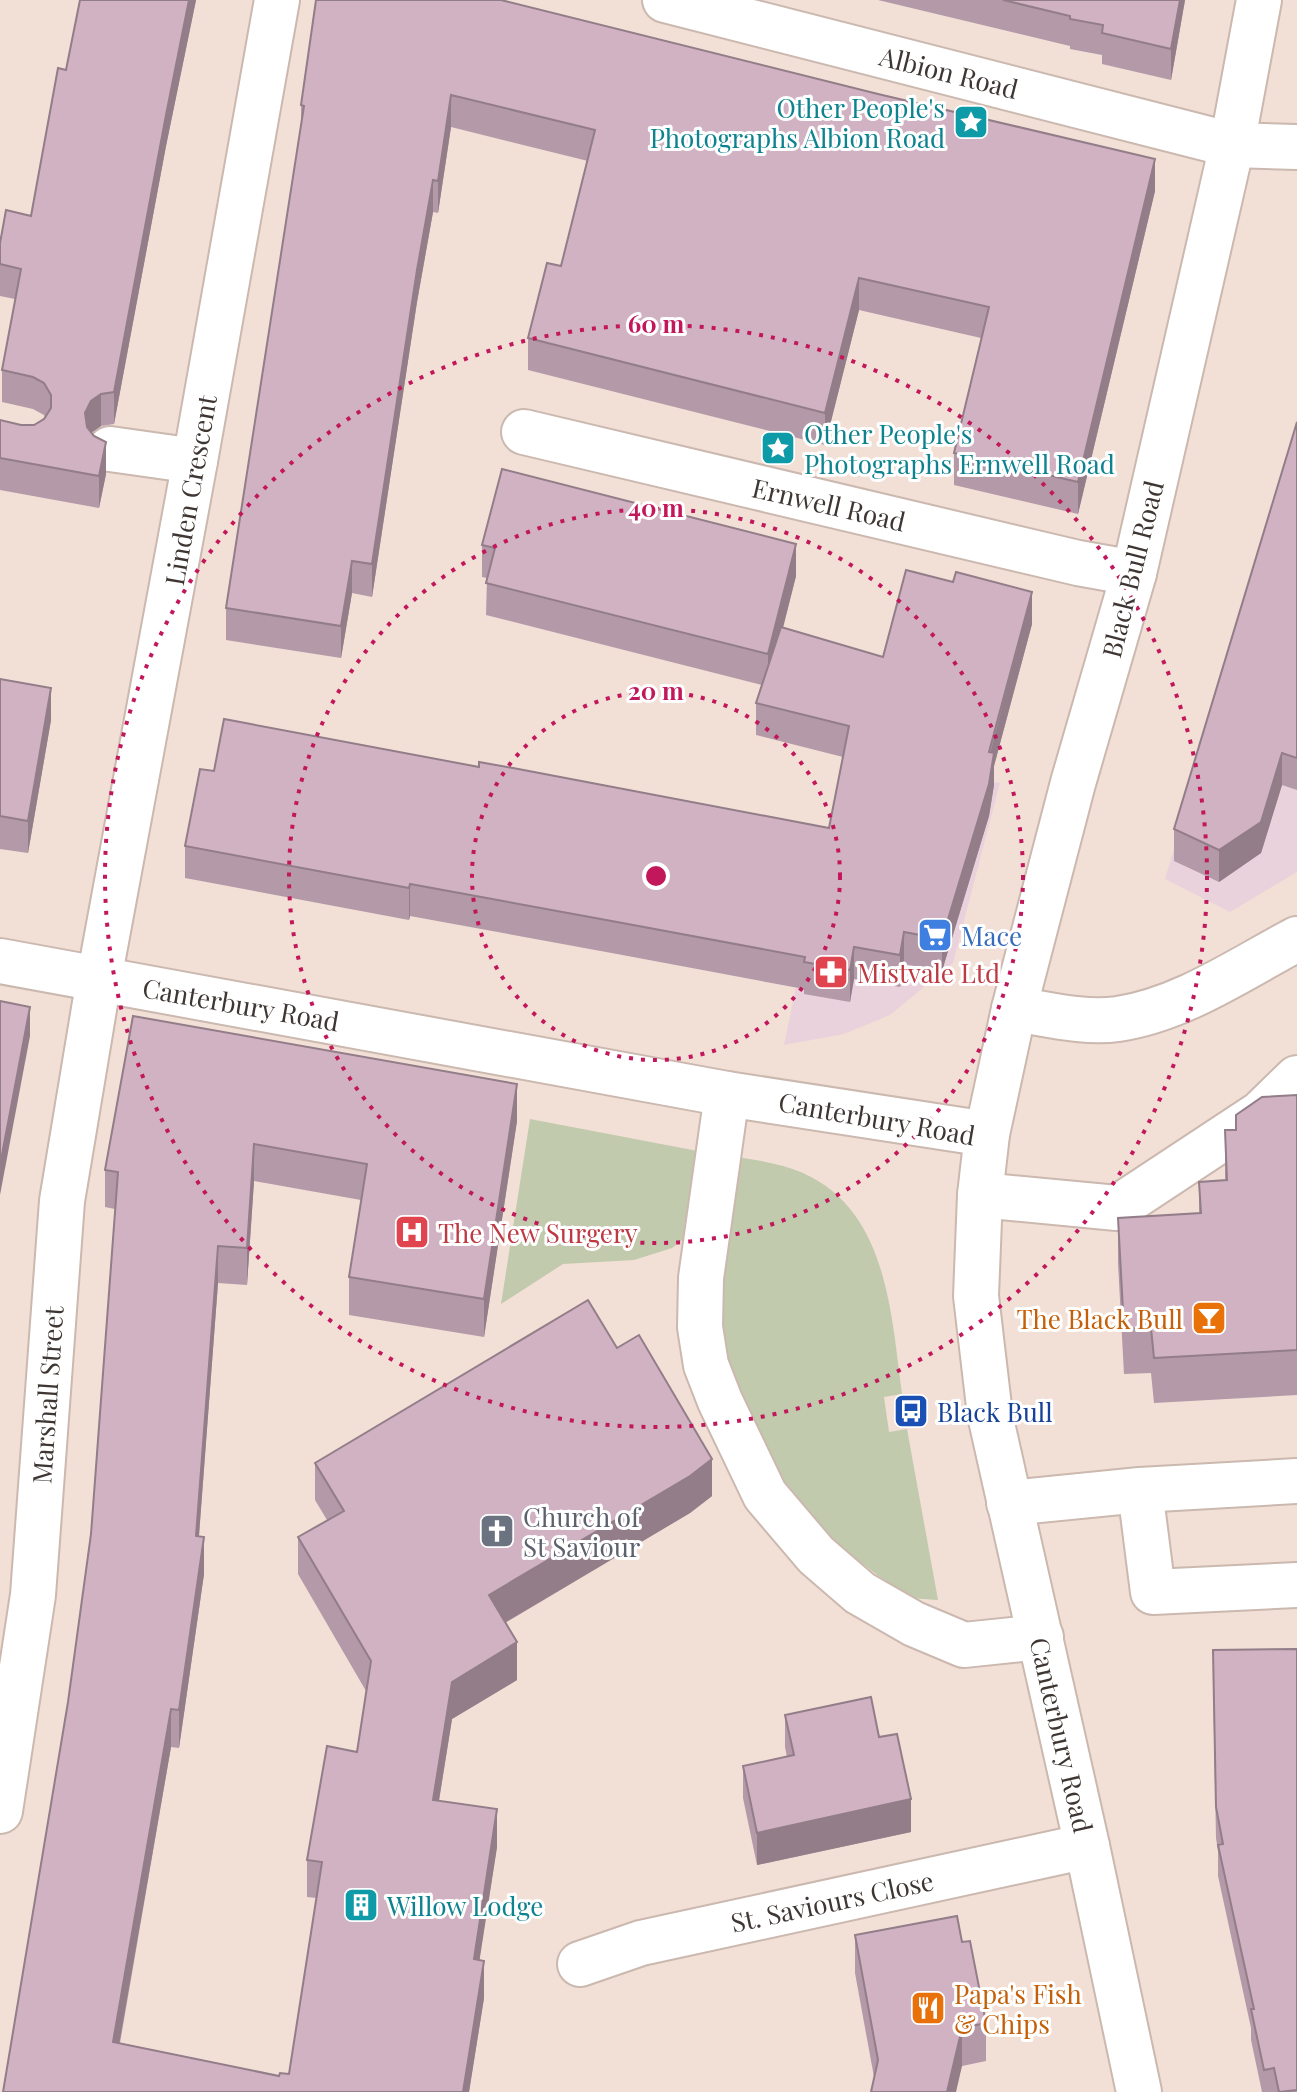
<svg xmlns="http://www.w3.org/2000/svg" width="1297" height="2092" viewBox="0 0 1297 2092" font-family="'Playfair Display',serif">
<rect width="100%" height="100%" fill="#f2dfd6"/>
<g fill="#ead2dd">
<polygon points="1297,434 1297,872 1230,912 1165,879"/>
<polygon points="843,759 1000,783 953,963 890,1015 844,1034 784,1045"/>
</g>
<g fill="#c1caac">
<polygon points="530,1119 703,1152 693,1232 672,1248 634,1260 563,1264 501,1304"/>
<path d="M731,1156c24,4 50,7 72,17 85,38 88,141 99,221l-18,3 5,35 18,-3 31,171 -30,-2 -93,-70 -34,-38 -39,-73 -25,-84z"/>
</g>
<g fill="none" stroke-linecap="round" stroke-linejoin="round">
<g stroke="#cbb8af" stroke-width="48">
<g id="minor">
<polyline points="665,0 1232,145 1297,147"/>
<polyline points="524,432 1078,563 1134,573"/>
<polyline points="110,449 195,461"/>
<polyline points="0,961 727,1094 987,1134"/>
<path d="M1014,1009c33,5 71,15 104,10 65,-10 122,-50 179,-80"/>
<polyline points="727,1094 701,1278 700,1327 706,1365 720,1401 765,1495 816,1555 860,1593 914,1624 964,1645 1041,1637"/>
<polyline points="980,1195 1117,1208 1261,1113 1297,1078"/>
<polyline points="1140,1490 1153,1592 1297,1585"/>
<polyline points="1009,1503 1140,1490 1297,1481"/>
<polyline points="0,1811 33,1595 62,1201 99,979 195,461 277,0"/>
<polyline points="580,1964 641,1943 1087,1846"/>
</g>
</g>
<g stroke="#cbb8af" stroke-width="48">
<polyline id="highway" points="1139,2092 1087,1846 990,1415 976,1296 980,1195 987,1134 1014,1009 1073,783 1134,573 1232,145 1259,0"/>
</g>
<use href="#minor" stroke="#fff" stroke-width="44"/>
<use href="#highway" stroke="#fff" stroke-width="44"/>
</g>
<g fill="#b499a8">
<polygon points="80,0 196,0 166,146 114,424 101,426 91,433 106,474 99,508 0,490 0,420 21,425 34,425 45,417 44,415 33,409 2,402 2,370 15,299 0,296 0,243 31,216 66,70"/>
<polygon points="316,0 1155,191 1078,514 954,485 954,453 981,338 859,310 825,445 528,370 528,338 561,266 588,161 451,127 438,213 433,212 417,302 372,597 352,593 341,658 226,640 226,608 301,126 301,105"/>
<polygon points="878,0 1185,0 1171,80 1102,64 1102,55 1070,49 1070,46"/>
<polygon points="1297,422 1297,790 1282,785 1261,853 1219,882 1174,861 1174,829"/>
<polygon points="482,545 796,576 783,628 883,657 1032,624 994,766 994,785 989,816 942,971 904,964 900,987 854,979 850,1002 804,994 804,989 617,954 410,916 409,920 185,878 185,846 214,771 479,767 829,828 843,757 756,735 756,703 762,685 486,615 487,578 482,577"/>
<polygon points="0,645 0,679 51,720 28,853 0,849"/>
<polygon points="133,1016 517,1121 484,1337 349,1315 349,1277 361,1200 254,1181 247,1285 218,1283 199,1536 204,1574 179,1748 171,1747 120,2043 279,2076 289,2074 317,1898 307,1897 307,1860 357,1752 366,1691 298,1574 298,1537 327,1520 315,1500 315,1463 617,1348 712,1496 690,1513 505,1623 517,1680 452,1719 439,1801 497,1847 479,1960 484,1998 469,2092 3,2092 68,1702 91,1534 115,1209 105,1207 105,1170"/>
<polygon points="1297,1095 1297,1395 1154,1403 1151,1373 1124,1374 1118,1263 1118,1218 1199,1213 1199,1182 1225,1181 1225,1130 1236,1130 1236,1115"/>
<polygon points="1213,1682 1297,2092 1262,2092 1251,2040 1251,2028 1218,1876 1218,1851 1216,1838"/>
<polygon points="785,1715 879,1737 911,1832 757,1865 743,1798 743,1766 787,1757 785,1747"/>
<polygon points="855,1935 962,1942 986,2023 986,2061 962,2066 874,2077 855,1973"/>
</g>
<g fill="#927d88">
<polygon points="189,0 196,0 166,146 114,424 114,392 166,115"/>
<polygon points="1180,0 1185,0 1171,80 1171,49"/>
<polygon points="451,95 451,127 438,213 438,181"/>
<polygon points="1155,159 1155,191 1078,514 1078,482"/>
<polygon points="433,180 433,212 417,302 372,597 372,564 417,270"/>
<polygon points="859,278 859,310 825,445 825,413"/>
<polygon points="101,394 101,426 91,433 85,445 85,413 91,401"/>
<polygon points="106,442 106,474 99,508 99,476"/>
<polygon points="796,544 796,576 768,686 768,654"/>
<polygon points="352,561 352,593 341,658 341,626"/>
<polygon points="1032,592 1032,624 994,766 994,785 989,816 942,971 942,939"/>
<polygon points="51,688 51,720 28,853 28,821"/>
<polygon points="1282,753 1282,785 1261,853 1219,882 1219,850"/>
<polygon points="410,884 410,916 409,920 409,888"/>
<polygon points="904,932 904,964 900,987 900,955"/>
<polygon points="854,947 854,979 850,1002 850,970"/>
<polygon points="30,1007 30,1036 0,1195 0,1165"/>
<polygon points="517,1084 517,1121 484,1337 484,1299"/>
<polygon points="254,1144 254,1181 247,1285 247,1248"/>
<polygon points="218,1246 218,1283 196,1574 196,1536"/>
<polygon points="712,1459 712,1496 690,1513 489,1632 489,1595"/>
<polygon points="204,1537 204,1574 179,1748 179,1710"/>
<polygon points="517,1642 517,1680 452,1719 433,1837 433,1800 452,1682"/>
<polygon points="171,1709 171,1747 113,2079 113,2042"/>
<polygon points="911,1799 911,1832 757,1865 757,1833"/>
<polygon points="497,1809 497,1847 474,1996 474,1959"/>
<polygon points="484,1961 484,1998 469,2092 463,2092"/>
<polygon points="962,2028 962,2066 956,2092 947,2092"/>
</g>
<g fill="#d1b2c3" stroke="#927d88" stroke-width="2">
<polygon points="80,0 189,0 166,115 114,392 101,394 91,401 85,413 87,427 94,436 106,442 99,476 0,458 0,420 21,425 34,425 44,419 51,408 51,395 44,383 33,377 2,370 21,269 0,264 0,243 6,210 31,216 58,68 66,70"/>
<polygon points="316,0 501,0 878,94 1155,159 1078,482 954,453 989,307 859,278 825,413 528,338 547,263 561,266 595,130 451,95 438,181 433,180 417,270 372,564 352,561 341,626 226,608 304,106 301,105"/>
<polygon points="1003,0 1180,0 1171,49 1102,33 1103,25 1070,19 1070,16"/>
<polygon points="1297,422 1297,758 1282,753 1261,822 1219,850 1174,829"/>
<polygon points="502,469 796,544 768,654 486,583 495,548 482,545"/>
<polygon points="906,570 953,582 956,572 1032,592 989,752 994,753 989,784 942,939 904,932 900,955 854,947 850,970 804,962 805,957 617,922 410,884 409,888 185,846 200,769 214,771 224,719 479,767 479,762 513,768 829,828 849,726 756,703 781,627 883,657"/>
<polygon points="0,679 51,688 28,821 0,816"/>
<polygon points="0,1001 30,1007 0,1165"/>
<polygon points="133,1016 517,1084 484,1299 349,1277 367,1164 254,1144 247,1248 218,1246 196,1536 204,1537 179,1710 171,1709 113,2042 279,2076 280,2073 289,2074 322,1862 307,1860 327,1746 357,1752 371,1661 298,1537 344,1511 315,1463 588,1300 617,1348 639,1335 712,1459 690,1476 489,1595 517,1642 452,1682 433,1800 497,1809 474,1959 484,1961 463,2092 3,2092 68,1702 91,1534 118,1172 105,1170"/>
<polygon points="1297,1095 1297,1350 1154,1358 1151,1328 1124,1329 1118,1218 1201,1213 1199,1182 1227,1180 1225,1130 1236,1130 1236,1115 1262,1097"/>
<polygon points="1297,1649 1297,2090 1279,2092 1274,2068 1264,2070 1251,2009 1254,2009 1218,1845 1223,1844 1216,1807 1213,1650"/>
<polygon points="871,1697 879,1737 897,1734 911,1799 757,1833 743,1766 794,1755 785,1715"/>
<polygon points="957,1916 962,1942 970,1941 986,2023 962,2028 947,2092 871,2092 878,2060 855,1935"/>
</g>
<g fill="none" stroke="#c2185b" stroke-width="4" stroke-dasharray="4 8">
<circle cx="656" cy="876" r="184"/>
<circle cx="656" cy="876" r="367"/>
<circle cx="656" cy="876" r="551"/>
</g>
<defs>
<g id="sight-square" transform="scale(1.8)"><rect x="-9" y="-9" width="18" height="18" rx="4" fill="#0f9aa8" stroke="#fff"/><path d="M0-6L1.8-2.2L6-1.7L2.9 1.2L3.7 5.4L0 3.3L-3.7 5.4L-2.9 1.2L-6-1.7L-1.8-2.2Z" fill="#fff"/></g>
<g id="supermarket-square" transform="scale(1.8)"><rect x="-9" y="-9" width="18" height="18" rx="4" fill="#3f7fe0" stroke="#fff"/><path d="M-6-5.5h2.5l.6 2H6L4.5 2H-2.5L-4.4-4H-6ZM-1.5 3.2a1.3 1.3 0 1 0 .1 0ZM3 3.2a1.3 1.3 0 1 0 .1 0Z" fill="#fff"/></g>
<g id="pharmacy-square" transform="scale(1.8)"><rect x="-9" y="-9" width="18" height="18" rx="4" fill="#e0444e" stroke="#fff"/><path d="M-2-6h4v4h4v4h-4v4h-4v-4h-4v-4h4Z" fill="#fff"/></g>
<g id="hospital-square" transform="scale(1.8)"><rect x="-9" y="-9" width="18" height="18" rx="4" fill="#e0444e" stroke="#fff"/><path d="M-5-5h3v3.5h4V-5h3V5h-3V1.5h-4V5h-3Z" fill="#fff"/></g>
<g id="bar-square" transform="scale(1.8)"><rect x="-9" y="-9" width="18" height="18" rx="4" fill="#e8710a" stroke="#fff"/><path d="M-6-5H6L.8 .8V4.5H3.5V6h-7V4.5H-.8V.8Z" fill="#fff"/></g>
<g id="bus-square" transform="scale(1.8)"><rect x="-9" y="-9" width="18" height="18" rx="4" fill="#1a4fb4" stroke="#fff"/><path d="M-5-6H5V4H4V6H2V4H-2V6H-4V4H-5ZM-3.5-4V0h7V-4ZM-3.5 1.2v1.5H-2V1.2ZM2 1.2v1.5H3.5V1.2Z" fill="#fff"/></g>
<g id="church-square" transform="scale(1.8)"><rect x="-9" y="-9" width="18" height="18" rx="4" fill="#6b7280" stroke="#fff"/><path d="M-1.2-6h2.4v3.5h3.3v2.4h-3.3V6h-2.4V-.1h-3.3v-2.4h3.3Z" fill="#fff"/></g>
<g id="building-square" transform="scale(1.8)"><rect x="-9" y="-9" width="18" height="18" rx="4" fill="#0f9aa8" stroke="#fff"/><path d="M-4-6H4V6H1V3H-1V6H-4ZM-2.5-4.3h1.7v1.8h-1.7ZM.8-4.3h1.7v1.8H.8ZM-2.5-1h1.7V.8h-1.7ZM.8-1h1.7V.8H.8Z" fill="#fff"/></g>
<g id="restaurant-square" transform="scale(1.8)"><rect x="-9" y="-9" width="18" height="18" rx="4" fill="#e8710a" stroke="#fff"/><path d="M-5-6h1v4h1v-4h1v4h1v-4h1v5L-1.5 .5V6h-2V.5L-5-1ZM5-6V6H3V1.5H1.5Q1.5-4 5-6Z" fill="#fff"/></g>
</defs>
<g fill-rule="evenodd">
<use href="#sight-square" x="971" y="122"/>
<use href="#sight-square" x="778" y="448"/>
<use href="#supermarket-square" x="935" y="935"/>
<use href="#pharmacy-square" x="831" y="972"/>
<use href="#hospital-square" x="412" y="1232"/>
<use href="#bar-square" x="1209" y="1318"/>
<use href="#bus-square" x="911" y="1411"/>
<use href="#church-square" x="497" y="1531"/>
<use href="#building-square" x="361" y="1905"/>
<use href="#restaurant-square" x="928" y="2008"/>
</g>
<g text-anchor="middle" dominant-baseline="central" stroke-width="6" stroke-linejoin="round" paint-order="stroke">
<g font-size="26" fill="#3e3633" stroke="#fff">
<text transform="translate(949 72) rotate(14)">Albion Road</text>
<text transform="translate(190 490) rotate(-80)">Linden Crescent</text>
<text transform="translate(829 504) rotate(13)">Ernwell Road</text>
<text transform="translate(1132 569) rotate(-76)">Black Bull Road</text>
<text transform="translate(241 1004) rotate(10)">Canterbury Road</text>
<text transform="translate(877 1118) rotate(10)">Canterbury Road</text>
<text transform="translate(47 1395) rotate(-86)">Marshall Street</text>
<text transform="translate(1062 1735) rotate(77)">Canterbury Road</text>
<text transform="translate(832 1901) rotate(-12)">St. Saviours Close</text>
</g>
<g font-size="26" fill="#0d838f" stroke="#fff" text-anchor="start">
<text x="945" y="107" text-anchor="end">Other People's<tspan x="945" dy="30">Photographs Albion Road</tspan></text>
<text x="804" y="433">Other People's<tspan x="804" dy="30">Photographs Ernwell Road</tspan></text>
<text x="387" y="1905">Willow Lodge</text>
</g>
<g font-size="26" fill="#366cbe" stroke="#fff" text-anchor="start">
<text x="961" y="935">Mace</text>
</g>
<g font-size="26" fill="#be3a42" stroke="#fff" text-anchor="start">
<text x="857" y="972">Mistvale Ltd</text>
<text x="438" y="1232">The New Surgery</text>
</g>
<g font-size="26" fill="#c56008" stroke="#fff" text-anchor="end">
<text x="1183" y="1318">The Black Bull</text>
<text x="954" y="1993" text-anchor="start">Papa's Fish<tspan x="954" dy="30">&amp; Chips</tspan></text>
</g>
<g font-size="26" fill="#164399" stroke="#fff" text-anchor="start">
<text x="937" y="1411">Black Bull</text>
</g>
<g font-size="26" fill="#5b616d" stroke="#fff" text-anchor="start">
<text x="523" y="1516">Church of<tspan x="523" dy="30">St Saviour</tspan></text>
</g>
</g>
<circle cx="656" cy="876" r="12" fill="#c2185b" stroke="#fff" stroke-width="4"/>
<g font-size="24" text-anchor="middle" font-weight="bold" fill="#c2185b" stroke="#fff" stroke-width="6" stroke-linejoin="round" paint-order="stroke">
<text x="656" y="333">60 m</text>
<text x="656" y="517">40 m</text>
<text x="656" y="700">20 m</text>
</g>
</svg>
